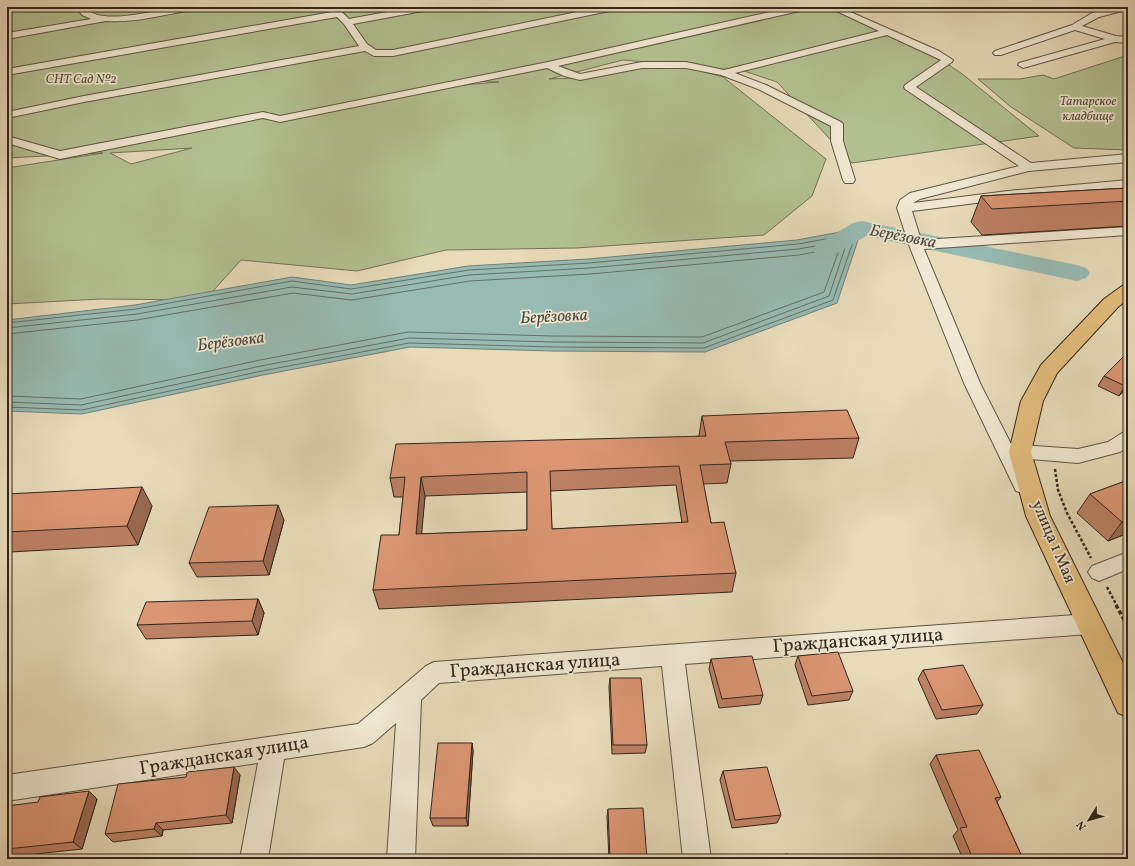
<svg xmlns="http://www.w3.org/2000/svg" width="1135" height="866" viewBox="0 0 1135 866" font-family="Vollkorn,serif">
<rect width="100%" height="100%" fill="#e8dbba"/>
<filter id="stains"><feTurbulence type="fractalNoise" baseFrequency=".005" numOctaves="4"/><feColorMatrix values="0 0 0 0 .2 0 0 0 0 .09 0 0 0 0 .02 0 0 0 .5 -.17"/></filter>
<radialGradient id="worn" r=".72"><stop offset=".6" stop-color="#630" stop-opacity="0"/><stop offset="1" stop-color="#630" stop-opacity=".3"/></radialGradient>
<g fill="#b3c192" stroke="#727458" fill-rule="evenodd">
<path d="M15,7h814l96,42 36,24 78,63 -187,27 -75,-81 -33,-11 -61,-5 40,11 103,82 -14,37 -48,39 -188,13 -130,2 -89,21 -116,-11 -36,40 -105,-1 -93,5v-136l96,-15 -96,5v-140zM623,60l22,2 -69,16 -27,1zM453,81l46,1 -47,4 -111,20zM192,148l-61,16 -21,-11z"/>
<polygon points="1128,55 1128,150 1074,148 1011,107 978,79 1020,79 1043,75 1054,79"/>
</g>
<polygon fill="#97bbb3" stroke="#6f7f77" points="862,228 837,303 705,352 553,351 410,347 263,375 82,414 7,411 7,320 135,305 292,277 351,285 468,266 588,259 797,240"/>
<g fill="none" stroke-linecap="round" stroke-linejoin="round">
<g stroke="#647068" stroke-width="1">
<polyline points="7,323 136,309 292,281 351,289 469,270 589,263 798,244 853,234 855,236 833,300 704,348 553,347 409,343 262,371 82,410 7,407"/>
<polyline points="7,328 137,314 292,287 352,294 469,275 589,268 798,249 845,241 847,242 829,296 703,343 553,342 409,338 261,366 81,405 7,402"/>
<polyline points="7,334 137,320 293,293 352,300 470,281 590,274 799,255 836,248 839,250 824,292 702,337 553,336 408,332 260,360 81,399 7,396"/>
</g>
<polygon fill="#97bbb3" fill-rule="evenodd" points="862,221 1077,265 1086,268 1090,273 1086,278 1077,281 866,236 834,255 825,257 816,255 813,250 816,245 853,223"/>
<g stroke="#605344" stroke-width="2">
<g id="minor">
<path d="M76,7h9c15,20 70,3 92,0 6,-1 12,0 18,0l-4,3c-28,5 -57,13 -85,11l-99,18v-6l84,-14 -9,-4z"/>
<polygon points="328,7 337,7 349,19 414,7 432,7 428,10 353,24 367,44 376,50 393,50 601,7 618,7 614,10 393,56 374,56 365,51 84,102 7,118 7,112 84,96 359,46 344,24 337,17 7,75 7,69 332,12"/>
<polygon points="792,7 808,7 804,10 558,66 580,74 642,62 686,62 724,70 879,31 828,7 839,7 939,51 953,60 952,62 916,87 1031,163 1128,154 1128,162 1029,171 920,199 913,203 1008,191 1128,180 1128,188 1008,199 912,211 921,240 1128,227 1128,235 924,249 980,383 1013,448 1020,445 1078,449 1108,442 1122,433 1128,432 1128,447 1120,452 1078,463 1019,458 1033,486 1030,491 1023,493 1016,491 964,383 909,245 897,208 900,200 910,193 1019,166 905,89 904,87 905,85 941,60 887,35 735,73 766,85 841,122 843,124 843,141 855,180 853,183 845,183 843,180 831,141 831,126 758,89 721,75 686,68 642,68 580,80 564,76 547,68 280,122 263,118 60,159 7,143 7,136 60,151 263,112 280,116 548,62"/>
<polygon points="1115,7 1122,7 1123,9 1122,11 1099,17 1082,26 1116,36 1128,37 1128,43 1115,42 1023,68 1018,65 1019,63 1105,39 1075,30 1001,55 995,55 993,53 995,51 1072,25 1092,13"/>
<polygon points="1128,552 1128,569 1099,581 1092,578 1088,572 1092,566"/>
<polygon points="1089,614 1097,617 1100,624 1097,631 1089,634 685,664 711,859 683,859 662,666 439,683 421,700 415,859 387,859 396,723 373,743 364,747 284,759 268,859 240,859 258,763 7,801 7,775 358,724 426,666 434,662"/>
</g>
</g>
<g stroke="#32261d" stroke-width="2">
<polygon id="major" points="1128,285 1128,299 1118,307 1057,373 1043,401 1031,452 1050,516 1128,673 1128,717 1118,713 1026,516 1009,452 1021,401 1041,365 1104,299 1122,286"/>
</g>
<g stroke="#32261d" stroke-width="2.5" stroke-dasharray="3 2" stroke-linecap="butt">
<polyline points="1055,469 1058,490 1067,513 1091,558"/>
<polyline points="1107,587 1117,606"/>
</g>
<polyline stroke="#32261d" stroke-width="3.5" stroke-dasharray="4 2.5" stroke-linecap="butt" points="1116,605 1128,627"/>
<use href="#minor" fill="#f0e8d2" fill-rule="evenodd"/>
<use href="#major" fill="#e4be7d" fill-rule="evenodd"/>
</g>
<g fill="#bd8164" stroke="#32261d" fill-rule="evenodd">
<polygon points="1128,188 1128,226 982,235 971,222 981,196"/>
<polygon points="1104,376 1128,386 1119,396 1098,386"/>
<path d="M702,416l157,22 -6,20 -123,3 1,3 -4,19 -24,1 8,39 25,50 -4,19 -353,17 -6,-19 26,-55 4,-38h-9l-4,-19 309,-42zM676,485l6,38 -130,6 -2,-38zM527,492v38l-106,4 4,-38z"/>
<polygon points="1128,480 1128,533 1108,541 1077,513 1090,494"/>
<polygon points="7,494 152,506 138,545 10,552 7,558"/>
<polygon points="284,520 269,575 197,577 189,563"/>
<polygon points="258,599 264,613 258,635 146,639 137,625"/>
<polygon points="798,656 853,691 849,700 808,705 795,665"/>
<polygon points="711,659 763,695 760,704 719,708 709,669"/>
<polygon points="923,670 983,705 977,714 936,719 918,679"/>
<polygon points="610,678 647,745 645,753 612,754 609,687"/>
<polygon points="472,743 473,751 468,826 433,826 430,818"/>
<polygon points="936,755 1001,797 997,802 1023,859 963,859 953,836 958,830 930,764"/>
<polygon points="723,771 781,815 777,823 732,828 720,780"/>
<polygon points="240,775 232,823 163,830 162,836 113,842 105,834"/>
<polygon points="97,799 82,849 7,857 7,806"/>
<polygon points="608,809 647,859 609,859 607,817"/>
</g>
<g fill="#9a6951" stroke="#32261d">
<polygon points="1128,383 1128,386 1119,396 1125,386"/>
<polygon points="421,477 425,496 420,553 416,534"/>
<polygon points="142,487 152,506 138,545 127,526"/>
<polygon points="278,505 284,520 269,575 263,561"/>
<polygon points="1128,520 1128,533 1108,541 1122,522"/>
<polygon points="7,548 10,552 7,558"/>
<polygon points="258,599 264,613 258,635 252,621"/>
<polygon points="472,743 473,751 468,826 466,818"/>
<polygon points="234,767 240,775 232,823 226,815"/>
<polygon points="89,791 97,799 82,849 73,842"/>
<polygon points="156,823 163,830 162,836 154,829"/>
</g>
<g fill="#dc9674" stroke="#32261d" fill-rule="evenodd">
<polygon points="1128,188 1128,201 992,209 981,196"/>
<polygon points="1128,352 1128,383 1125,386 1104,376"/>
<path d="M847,410l12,28 -134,4 6,22 -31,1 11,58 13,-1 12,51 -363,17 8,-55h18l6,-58 -15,1 6,-34 310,-8 -4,-20zM679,466l9,56 -136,7 -2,-58zM527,472v58l-111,4 5,-57z"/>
<polygon points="1128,480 1128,520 1122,522 1090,494"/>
<polygon points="142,487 127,526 7,532 7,494"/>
<polygon points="278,505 263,561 189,563 209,507"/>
<polygon points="258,599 252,621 137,625 146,602"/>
<polygon points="838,652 853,691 812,696 798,656"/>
<polygon points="752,656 763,695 722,699 711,659"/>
<polygon points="963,665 983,705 942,710 923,670"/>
<polygon points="610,678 641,678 647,745 613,745"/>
<polygon points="438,743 472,743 466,818 430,818"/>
<polygon points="979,750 1001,797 995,798 1023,859 973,859 960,828 967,827 936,755"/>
<polygon points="234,767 226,815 156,823 154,829 105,834 118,784 186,777 187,772"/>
<polygon points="767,767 781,815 735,820 723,771"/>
<polygon points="89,791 73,842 7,849 7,806 38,802 40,797"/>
<polygon points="643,808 647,859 610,859 608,809"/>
<polygon points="788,854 789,859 743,859"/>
</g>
<g text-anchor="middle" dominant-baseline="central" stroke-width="3.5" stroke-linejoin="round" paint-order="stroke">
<g font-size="13" font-style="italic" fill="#524d3a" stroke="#f0e8d2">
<text x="81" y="80">СНТ Сад №2</text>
<text x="1088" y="102">Татарское<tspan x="1088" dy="15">кладбище</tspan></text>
</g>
<g font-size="16" fill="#32261d" stroke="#f0e8d2">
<text transform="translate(1053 542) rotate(67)">улица 1 Мая</text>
</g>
<g font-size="17" font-style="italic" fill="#4b4b42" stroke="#f0e8d2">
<text transform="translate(903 237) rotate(11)">Берёзовка</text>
<text transform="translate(554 317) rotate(-3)">Берёзовка</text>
<text transform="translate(231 342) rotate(-7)">Берёзовка</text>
</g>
<g font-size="19" fill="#32261d" stroke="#f0e8d2">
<text transform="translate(858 641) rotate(-4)">Гражданская улица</text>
<text transform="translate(535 666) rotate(-4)">Гражданская улица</text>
<text transform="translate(224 756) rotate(-9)">Гражданская улица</text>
</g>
</g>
<rect width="1135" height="866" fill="none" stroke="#e8dbba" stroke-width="24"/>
<rect x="8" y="8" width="1119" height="850" fill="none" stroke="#32261d" stroke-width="2"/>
<rect x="12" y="12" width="1111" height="842" fill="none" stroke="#32261d"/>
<g transform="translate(1089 820) rotate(233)" stroke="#f0e8d2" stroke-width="3" paint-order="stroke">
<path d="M0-3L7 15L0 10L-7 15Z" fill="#32261d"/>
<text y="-6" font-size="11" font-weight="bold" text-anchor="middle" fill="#32261d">N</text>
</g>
<rect width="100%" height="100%" filter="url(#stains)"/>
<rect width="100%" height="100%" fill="url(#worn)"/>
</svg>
